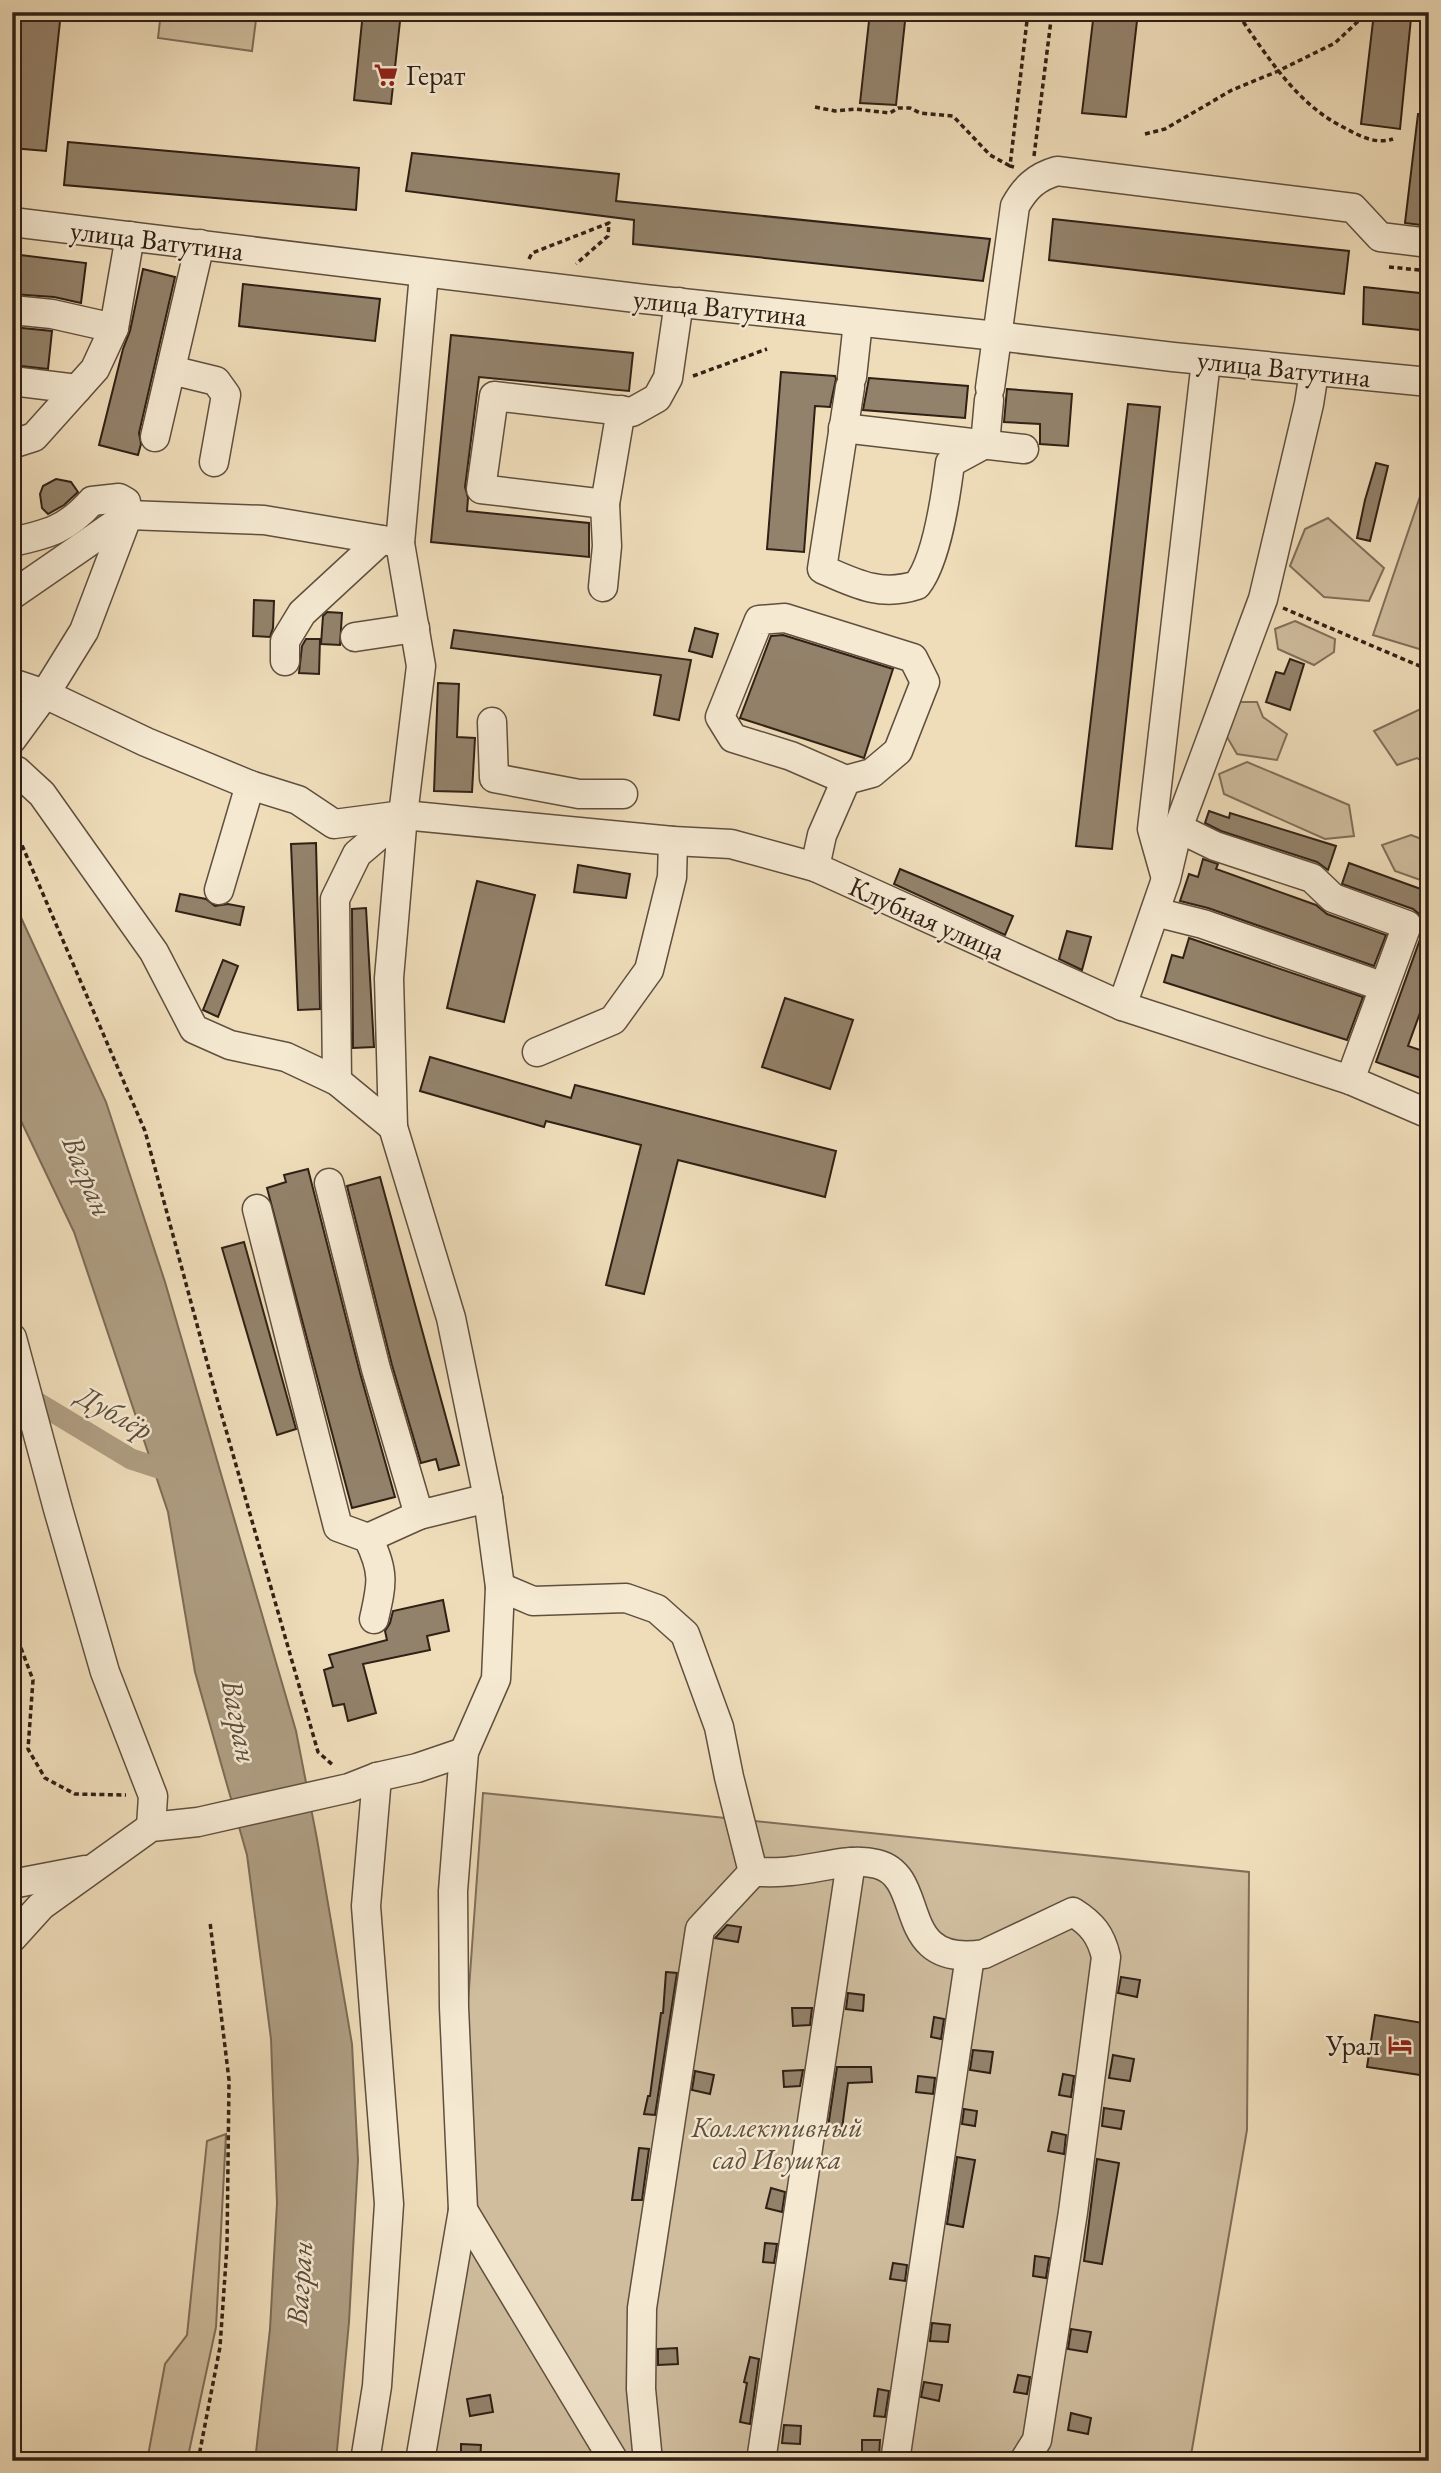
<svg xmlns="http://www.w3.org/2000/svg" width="1441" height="2473" viewBox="0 0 1441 2473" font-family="'EB Garamond',serif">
<rect width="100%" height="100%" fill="#efddba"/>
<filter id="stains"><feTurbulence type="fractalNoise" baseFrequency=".00286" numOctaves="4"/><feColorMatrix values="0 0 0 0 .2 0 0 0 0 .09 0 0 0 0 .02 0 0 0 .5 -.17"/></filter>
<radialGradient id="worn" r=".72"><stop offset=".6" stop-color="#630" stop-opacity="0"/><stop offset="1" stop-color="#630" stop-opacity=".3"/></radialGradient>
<g fill="#cfbd9e" stroke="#806e5a" stroke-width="2">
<polygon points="161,12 257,12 252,51 158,38"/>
<polygon points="1429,470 1429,652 1373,635"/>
<polygon points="1328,518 1384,568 1369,601 1324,597 1290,566 1305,529"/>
<polygon points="1295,621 1335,639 1334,652 1314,665 1278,649 1275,629"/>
<polygon points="1240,702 1257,702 1263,717 1287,734 1277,760 1237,754 1227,737"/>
<polygon points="1429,705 1429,766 1417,758 1397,765 1374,731"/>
<polygon points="1247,762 1349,805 1354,836 1325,839 1224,794 1219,774"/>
<polygon points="1411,835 1429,842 1429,883 1395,871 1382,845"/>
<polygon points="483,1793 1249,1872 1247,2130 1190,2461 416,2461 446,2310"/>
<polygon points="226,2134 216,2327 187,2461 147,2461 165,2364 187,2335 207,2141"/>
</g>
<polygon fill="#ae9d82" stroke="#7c6b56" stroke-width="2" points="12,898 106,1102 165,1282 296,1731 317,1839 352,2044 358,2160 349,2322 336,2461 255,2461 270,2329 277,2203 271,2039 247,1855 195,1672 168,1512 74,1232 12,1102"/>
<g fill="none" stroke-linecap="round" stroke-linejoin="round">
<polyline stroke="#ae9d82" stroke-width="21" points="20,1392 131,1459 177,1474"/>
</g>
<g fill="#93826b" stroke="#302015" stroke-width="2">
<polygon points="17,12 61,12 46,151 12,148 12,56"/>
<polygon points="363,12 401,12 391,104 354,100"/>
<polygon points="870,12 906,12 896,105 860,103"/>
<polygon points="1094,12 1138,12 1126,117 1082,113"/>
<polygon points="1374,13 1411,18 1400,129 1361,124"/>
<polygon points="1418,114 1429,115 1429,226 1405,223"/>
<polygon points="68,142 359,168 356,210 64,185"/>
<polygon points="412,153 619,174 616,201 635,203 990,239 983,281 633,244 634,220 406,191"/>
<polygon points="1053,219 1349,251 1344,294 1049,260"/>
<polygon points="12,254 86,263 81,303 54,297 12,294"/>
<polygon points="143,269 175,277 139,433 141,444 138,455 99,445 123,349 130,331"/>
<polygon points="243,284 380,299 375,341 239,326"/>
<polygon points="1364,287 1429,294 1429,331 1363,324"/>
<polygon points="12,327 52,331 48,369 12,365"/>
<polygon points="451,335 633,353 629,391 479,377 465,487 468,498 467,511 589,523 589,557 431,542"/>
<polygon points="781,372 835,376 836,379 830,407 815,406 804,552 767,549"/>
<polygon points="869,378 968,386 965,418 863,410"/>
<polygon points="1007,389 1072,394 1068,446 1040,444 1040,424 1004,422"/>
<polygon points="1128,404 1160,407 1112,849 1076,846"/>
<polygon points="1376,463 1388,466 1370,541 1357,538 1365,500"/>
<polygon points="56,479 71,482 78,492 64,505 48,514 42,508 40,494 43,486"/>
<polygon points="254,600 274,601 273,628 270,637 253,636"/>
<polygon points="327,612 342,613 340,645 321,644 323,616"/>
<polygon points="695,628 718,634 712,657 689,651"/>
<polygon points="454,630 691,660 679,720 654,715 661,675 451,648"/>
<polygon points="783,635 893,669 864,758 740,718 771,636"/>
<polygon points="306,639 320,639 319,674 299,673 302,646"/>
<polygon points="1290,659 1304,664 1290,710 1266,702 1276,672 1284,674"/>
<polygon points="438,683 459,684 457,737 475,738 472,792 434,791"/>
<polygon points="1209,811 1229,818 1230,813 1336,846 1328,870 1317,862 1221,831 1205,823"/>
<polygon points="316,843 320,1009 298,1010 291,844"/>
<polygon points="1203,859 1218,864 1216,869 1316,905 1327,914 1386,935 1374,966 1208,908 1180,901 1189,874 1198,877"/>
<polygon points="1349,863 1429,892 1429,988 1408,1046 1429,1053 1429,1081 1376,1062 1423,931 1423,921 1419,914 1413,909 1342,884"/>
<polygon points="578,865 630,874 626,898 574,892"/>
<polygon points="900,869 1013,916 1005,935 894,884"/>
<polygon points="477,881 535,895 504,1022 447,1008"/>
<polygon points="180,894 206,899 215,906 228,904 244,907 240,925 176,911"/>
<polygon points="366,908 374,1047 353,1048 352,909"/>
<polygon points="1067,931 1091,937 1082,970 1059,959"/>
<polygon points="1189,938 1363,997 1347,1040 1164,982 1172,955 1183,958"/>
<polygon points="223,960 238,966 218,1017 203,1010"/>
<polygon points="785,998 853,1020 830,1089 762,1067"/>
<polygon points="430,1057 571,1098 575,1085 836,1151 825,1197 678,1160 644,1294 606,1285 641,1145 546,1121 544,1127 420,1091"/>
<polygon points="308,1169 360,1373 395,1497 352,1508 267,1188 286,1182 284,1175"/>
<polygon points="380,1177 459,1465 439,1470 436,1459 421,1463 392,1365 347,1186"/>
<polygon points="244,1242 296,1429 277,1435 222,1248"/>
<polygon points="443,1600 449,1631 427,1636 430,1650 363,1664 376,1713 348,1721 344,1704 333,1706 324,1670 333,1667 329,1655 387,1640 385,1631 390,1623 393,1611"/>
<polygon points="727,1925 741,1927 738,1942 715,1938"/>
<polygon points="666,1972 677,1973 655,2115 644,2114 648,2096 650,2096 661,2013 663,2013"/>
<polygon points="1121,1977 1140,1980 1137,1997 1118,1993"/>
<polygon points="848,1993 864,1995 863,2011 846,2009"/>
<polygon points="792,2008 812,2008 810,2025 793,2026"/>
<polygon points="1375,2015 1429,2024 1427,2076 1367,2067"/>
<polygon points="934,2017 944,2019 941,2039 931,2037"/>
<polygon points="973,2050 993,2052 990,2073 970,2070"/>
<polygon points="1113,2055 1134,2059 1130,2081 1109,2078"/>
<polygon points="837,2067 871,2067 872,2082 848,2083 842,2129 828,2127"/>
<polygon points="803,2070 800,2086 784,2087 783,2071"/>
<polygon points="695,2071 714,2075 710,2094 692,2090"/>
<polygon points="1063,2074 1074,2076 1071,2097 1059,2095"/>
<polygon points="918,2076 935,2078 933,2094 916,2092"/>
<polygon points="1104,2108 1124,2111 1121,2129 1102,2126"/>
<polygon points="964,2109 977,2111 975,2126 962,2124"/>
<polygon points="1052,2132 1066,2135 1064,2154 1048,2151"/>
<polygon points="639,2148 649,2149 642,2200 632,2200"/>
<polygon points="957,2157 975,2160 963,2227 947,2224"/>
<polygon points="1097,2159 1119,2163 1102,2264 1084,2261"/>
<polygon points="771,2188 785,2192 782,2212 766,2208"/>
<polygon points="765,2243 777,2244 774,2263 763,2262"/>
<polygon points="1035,2256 1049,2258 1046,2278 1033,2276"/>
<polygon points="893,2263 907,2265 905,2281 890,2279"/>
<polygon points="932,2323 950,2325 948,2342 930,2341"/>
<polygon points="1071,2329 1091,2332 1087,2352 1068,2349"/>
<polygon points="677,2348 678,2364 658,2365 658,2349"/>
<polygon points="750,2357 759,2359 750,2424 740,2422 747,2383 744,2382"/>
<polygon points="1018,2375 1030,2377 1027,2394 1014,2392"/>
<polygon points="924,2382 942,2385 939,2401 921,2397"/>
<polygon points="878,2389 889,2391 885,2417 874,2416"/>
<polygon points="490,2395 493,2412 470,2416 467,2399"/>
<polygon points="1071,2413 1091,2418 1088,2434 1068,2430"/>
<polygon points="784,2425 801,2426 800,2444 782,2443"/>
<polygon points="862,2440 880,2440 879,2457 862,2457"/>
<polygon points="461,2444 481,2445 480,2461 461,2461"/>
</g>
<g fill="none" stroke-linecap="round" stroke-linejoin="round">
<g stroke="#604f3e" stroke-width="31">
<g id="minor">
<polyline points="12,222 644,299 997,336 1173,357 1429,382"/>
<polyline points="12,310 52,314 114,328"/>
<polyline points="171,370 216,381 226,395 214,462"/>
<polyline points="852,377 858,322"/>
<polyline points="12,381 77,389"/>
<path d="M850,387l-28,182c34,15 59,28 95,16 20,-25 29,-90 33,-122l35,-19 4,-44"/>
<path d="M990,388l25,-182c10,-18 21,-29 42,-35l296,37 27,29 49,6"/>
<polyline points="843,428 1024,449"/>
<polyline points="155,437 200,244"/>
<polyline points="12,444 34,437 95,369 114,328 130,236"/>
<polyline points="605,504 481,489 494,396 632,412 657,398 668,378 679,302"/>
<path d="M12,542c37,-8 55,-13 80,-41l27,-3 7,4 2,13 -44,116 -39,63 -33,45"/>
<polyline points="603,587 607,546 605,504 621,410"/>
<polyline points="12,595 128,515 264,520 400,543"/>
<polygon points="785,618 913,658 925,682 898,751 872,773 846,780 791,756 733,738 720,717 759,620"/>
<polyline points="355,637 415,628"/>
<polyline points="285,661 285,641 302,613 381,540"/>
<polyline points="12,683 45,694 146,742 250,785 298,800 334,824 403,815 673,841 731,844 815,867 1122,1006 1350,1080 1429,1114"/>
<polyline points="492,722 494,778 579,794 623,794"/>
<polyline points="12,771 17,771 42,794 154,952 194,1029 230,1045 286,1057 337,1081 393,1127"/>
<polyline points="1178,828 1215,846 1312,878 1333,898 1407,925 1350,1080"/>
<polyline points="815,867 822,835 846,780"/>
<polyline points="1165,875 1152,829 1206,361"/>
<polyline points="219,890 250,785"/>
<polyline points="1155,912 1203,924 1384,987"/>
<polyline points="1122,1006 1166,879 1178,828 1263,599 1309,404 1314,372"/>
<polyline points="537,1052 613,1020 649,970 672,877 673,841"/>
<polyline points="337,1081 335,899 357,854 403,815"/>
<polyline points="329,1183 376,1369 419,1515"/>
<path d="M257,1209l81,318 30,11c17,34 14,46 6,81"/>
<polyline points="12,1338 58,1509 105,1672 153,1796 151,1827"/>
<polyline points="368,1538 419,1515 488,1498"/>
<polyline points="500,1587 533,1601 626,1598 657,1609 685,1634 719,1727 729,1777 753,1872"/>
<polyline points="12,1884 85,1870"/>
<polyline points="12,1938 41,1906 151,1827 198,1822 349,1788 377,1777 417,1768 464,1752"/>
<polyline points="463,2210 614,2461"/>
<polyline points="365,2461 377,2386 389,2204 366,1906 377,1777"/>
<polyline points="420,2461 463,2210 454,2007 453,1891 464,1752 496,1679 500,1587 488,1498 451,1318 393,1127 389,978 403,815 421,666 400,543 424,274"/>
<path d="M648,2461l-7,-72 1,-81 58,-379 53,-57c13,0 26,1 38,-1 28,-2 58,-14 86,-7 52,13 15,104 107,90l89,-42c19,12 28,23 33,45l-33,255 -36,228 -13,21"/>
<polyline points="761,2461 851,1862"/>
<polyline points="895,2461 970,1956"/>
</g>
</g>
<g stroke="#302015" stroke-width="3.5" stroke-dasharray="5 3.5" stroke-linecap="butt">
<path d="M1253,12v3l-9,2v6c27,39 55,82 99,104 15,8 31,18 50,12"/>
<polyline points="815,107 835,111 855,109 890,113 898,108 910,108 920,113 953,116 990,155 1010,166"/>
<polyline points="1145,134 1165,129 1232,90 1276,72 1335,43 1368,12"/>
<polyline points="1034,156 1052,12"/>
<polyline points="1014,167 1010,166 1028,12"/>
<polyline points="529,259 532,253 609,223 608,236 576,264"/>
<polyline points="1389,267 1429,271"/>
<polyline points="693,376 767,349"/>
<polyline points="1283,608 1429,670"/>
<polyline points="12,822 145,1131 214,1388 318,1752 334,1766"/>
<polyline points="12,1624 33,1680 28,1749 45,1778 75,1794 126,1795"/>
<polyline points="198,2461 220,2347 227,2246 229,2080 210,1922"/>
</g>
<use href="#minor" stroke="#f5e9d2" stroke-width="28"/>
</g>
<defs>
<g id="supermarket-bare" transform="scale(1.89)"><path d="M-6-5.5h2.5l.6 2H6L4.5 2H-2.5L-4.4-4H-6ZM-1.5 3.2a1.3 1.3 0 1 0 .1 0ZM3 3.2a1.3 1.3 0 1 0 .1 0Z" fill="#8f2418" stroke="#f5e9d2" stroke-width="2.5" paint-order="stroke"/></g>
<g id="hotel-bare" transform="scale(1.89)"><path d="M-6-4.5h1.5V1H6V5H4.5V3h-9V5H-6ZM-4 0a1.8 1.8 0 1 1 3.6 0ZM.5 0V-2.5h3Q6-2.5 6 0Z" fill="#8f2418" stroke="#f5e9d2" stroke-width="2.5" paint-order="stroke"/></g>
</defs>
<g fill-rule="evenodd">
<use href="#supermarket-bare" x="386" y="75"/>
<use href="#hotel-bare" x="1400" y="2045"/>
</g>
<g text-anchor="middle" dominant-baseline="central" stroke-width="5" stroke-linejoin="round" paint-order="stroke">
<g font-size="28" fill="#302015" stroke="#f5e9d2" text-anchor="start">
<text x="406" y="75">Герат</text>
<text x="1380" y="2045" text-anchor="end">Урал</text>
</g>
<g font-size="28" fill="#302015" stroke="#f5e9d2">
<text transform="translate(157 240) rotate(7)">улица Ватутина</text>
<text transform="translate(720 307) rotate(6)">улица Ватутина</text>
<text transform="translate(1284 368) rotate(6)">улица Ватутина</text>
<text transform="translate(927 918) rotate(24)">Клубная улица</text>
</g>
<g font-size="28" font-style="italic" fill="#604f3e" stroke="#f5e9d2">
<text x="777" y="2127">Коллективный<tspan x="777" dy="32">сад Ивушка</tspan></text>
</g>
<g font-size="30" font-style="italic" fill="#5c4c3b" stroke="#f5e9d2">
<text transform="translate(88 1176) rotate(67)">Вагран</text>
<text transform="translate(115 1412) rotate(29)">Дублёр</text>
<text transform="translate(240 1721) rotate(79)">Вагран</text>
<text transform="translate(299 2283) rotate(-86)">Вагран</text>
</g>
</g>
<rect width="1441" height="2473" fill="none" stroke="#efddba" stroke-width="42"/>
<rect x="14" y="14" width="1413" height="2445" fill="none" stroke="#302015" stroke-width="3.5"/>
<rect x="21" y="21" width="1399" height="2431" fill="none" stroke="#302015" stroke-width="2"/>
<rect width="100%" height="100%" filter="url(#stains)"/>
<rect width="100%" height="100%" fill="url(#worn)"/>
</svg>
